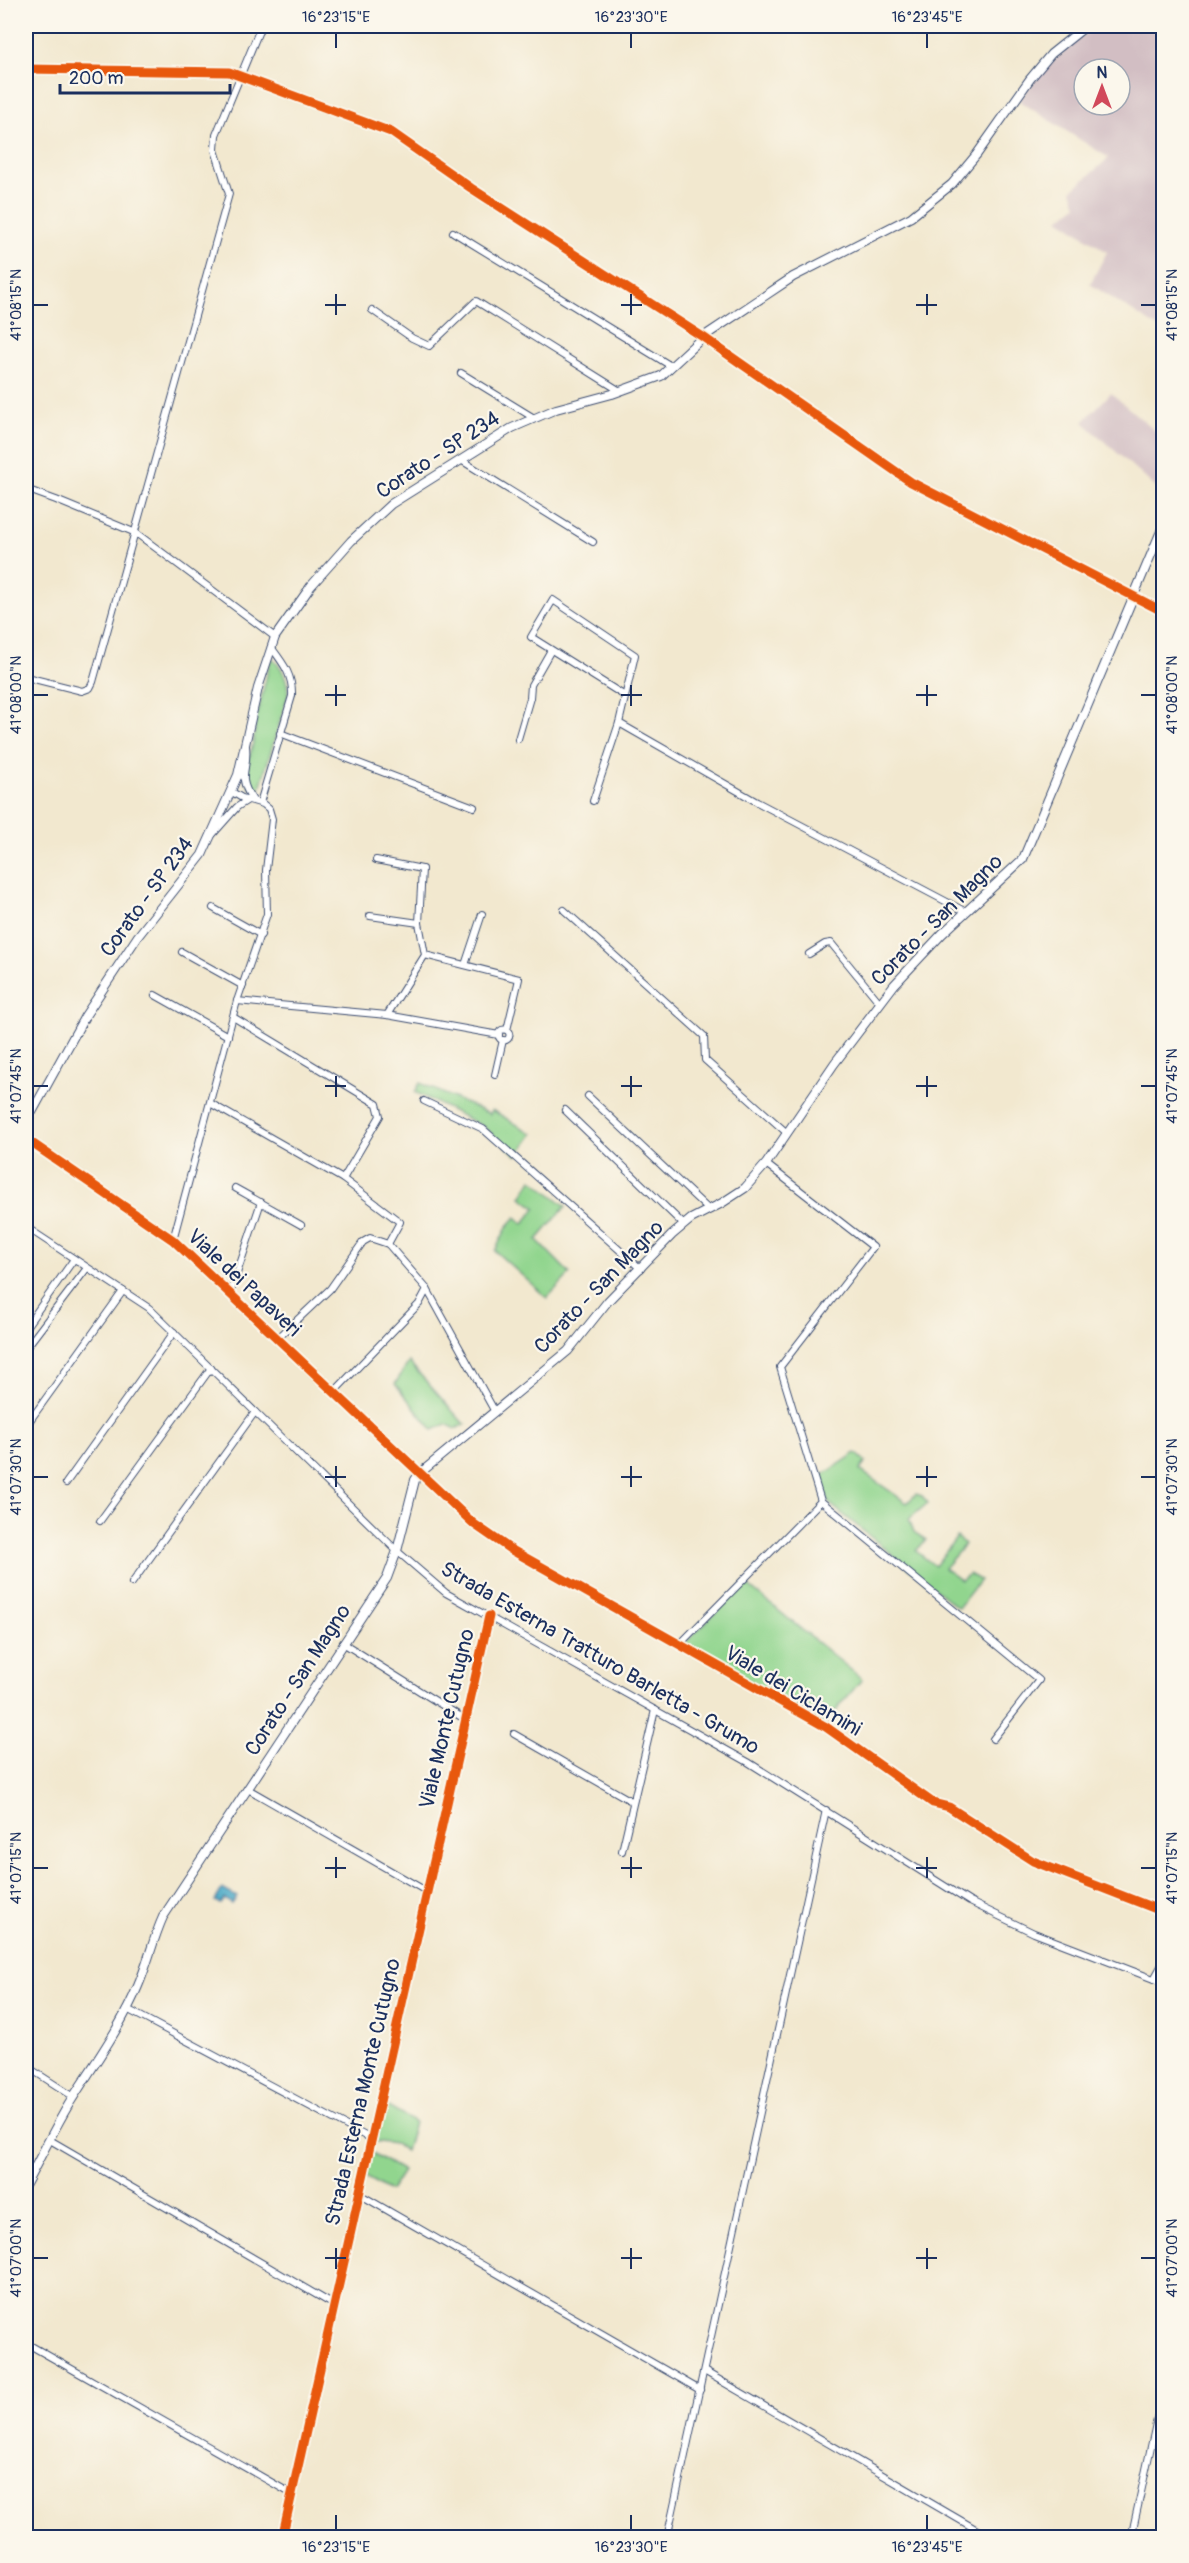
<svg xmlns="http://www.w3.org/2000/svg" width="1189" height="2563" viewBox="0 0 1189 2563" font-family="Pangolin,sans-serif">
<rect width="100%" height="100%" fill="#fbf7ec"/>
<filter id="ink" filterUnits="userSpaceOnUse"><feTurbulence type="fractalNoise" baseFrequency=".0167" numOctaves="2"/><feDisplacementMap in="SourceGraphic" scale="12" xChannelSelector="R" yChannelSelector="G"/><feConvolveMatrix kernelMatrix="1 2 1 2 8 2 1 2 1" color-interpolation-filters="sRGB"/></filter>
<filter id="wash" filterUnits="userSpaceOnUse"><feTurbulence type="fractalNoise" baseFrequency=".008" numOctaves="4" result="noise"/><feDisplacementMap in="SourceGraphic" scale="24" xChannelSelector="R" yChannelSelector="G"/><feGaussianBlur stdDeviation="1.35" result="paint"/><feColorMatrix in="noise" values="0 0 0 0 0 0 0 0 0 0 0 0 0 0 0 0 0 1.4 0 .05"/><feComposite in="paint" operator="in"/></filter>
<g filter="url(#wash)">
<rect width="100%" height="100%" fill="#f2e8cf"/>
<g fill="#d2bec3" fill-rule="evenodd">
<path d="M1095,26h68v305l-73,-47 17,-32 -48,-33 18,-14 -5,-15 37,-32 -90,-57 26,-33zM1084,69h36v36h-36z"/>
<polygon points="1111,393 1163,438 1163,494 1083,422"/>
</g>
<g fill="#91d58e" stroke="#568276" stroke-width="1.5">
<path d="M271,657c12,10 17,23 17,38l-30,99c-24,-13 -1,-47 -3,-69z"/>
<polygon points="420,1083 490,1114 492,1110 533,1134 517,1156 484,1127 415,1092"/>
<polygon points="532,1179 566,1206 537,1240 570,1274 547,1298 495,1251 507,1227 516,1217 523,1224 536,1208 521,1197"/>
<polygon points="409,1362 464,1424 465,1424 456,1429 446,1424 433,1430 395,1384"/>
<polygon points="856,1453 866,1462 860,1470 907,1503 916,1494 922,1496 928,1503 909,1519 914,1532 926,1540 916,1551 935,1566 957,1537 965,1544 944,1568 961,1580 969,1574 980,1580 958,1608 829,1503 820,1477"/>
<polygon points="745,1583 862,1679 825,1724 683,1645"/>
<polygon points="381,2103 414,2122 406,2151 395,2144 373,2141"/>
<polygon points="370,2152 403,2171 390,2191 365,2177"/>
</g>
<polygon fill="#47a8c6" stroke="#316c92" stroke-width="1.5" points="222,1889 237,1897 232,1904 224,1899 220,1904 215,1901"/>
</g>
<g filter="url(#ink)">
<g fill="none" stroke-linecap="round" stroke-linejoin="round">
<g stroke="#3b4b6f" stroke-width="8">
<g id="minor">
<polyline points="453,232 671,366"/>
<polyline points="372,310 412,338 429,346 476,301 620,391"/>
<polyline points="461,373 534,418"/>
<polyline points="461,460 593,542"/>
<polyline points="26,489 56,500 136,533 275,637"/>
<polyline points="26,677 82,691 90,688 93,682 229,194 215,150 216,135 261,26"/>
<polyline points="619,723 757,802 966,912"/>
<polyline points="280,733 474,807"/>
<polyline points="518,739 530,698 531,685 551,650"/>
<path d="M246,746c3,25 -10,29 6,53"/>
<polyline points="593,801 619,723 635,655 553,600 531,637 625,696"/>
<path d="M260,803l32,-107c1,-21 -9,-33 -21,-49"/>
<polyline points="213,834 237,807 248,800"/>
<polyline points="376,860 422,869 419,923 425,955 387,1015"/>
<polyline points="213,908 261,935"/>
<polyline points="564,910 704,1036 705,1060 787,1133"/>
<polyline points="370,916 419,923"/>
<polyline points="182,952 243,986"/>
<polyline points="809,954 825,944 831,943 880,1003"/>
<polyline points="425,955 519,979 507,1030"/>
<polyline points="465,965 482,914"/>
<polyline points="155,995 228,1036"/>
<polyline points="237,1001 387,1015 499,1035"/>
<polyline points="233,1017 377,1104 380,1116 343,1179"/>
<circle cx="504" cy="1035" r="5.5"/>
<polyline points="495,1075 503,1040"/>
<polyline points="588,1096 709,1210"/>
<polyline points="424,1101 483,1129 641,1269"/>
<polyline points="210,1103 343,1179 400,1222 388,1244 370,1238 363,1242 330,1289 277,1339"/>
<polyline points="565,1110 684,1225"/>
<polyline points="26,1139 173,1240 474,1524 510,1549 826,1727 933,1803 949,1807 1033,1861 1164,1912"/>
<polyline points="766,1164 873,1247 780,1367 821,1501 1039,1680 993,1739"/>
<polyline points="235,1188 301,1225"/>
<polyline points="26,1227 149,1308 397,1551 446,1593 748,1762 970,1902 1034,1933 1164,1983"/>
<polyline points="173,1240 237,1001 267,914 266,870 272,819 269,809 263,804 242,798 232,792"/>
<polyline points="388,1244 427,1289 495,1412"/>
<polyline points="230,1294 261,1202"/>
<polyline points="26,1327 74,1259"/>
<polyline points="26,1348 87,1268"/>
<polyline points="334,1392 419,1304 427,1289"/>
<polyline points="26,1426 123,1291"/>
<polyline points="66,1483 174,1332"/>
<polyline points="100,1521 211,1368"/>
<polyline points="132,1583 255,1412"/>
<polyline points="343,1643 466,1720"/>
<polyline points="679,1645 821,1501"/>
<polyline points="514,1734 633,1802"/>
<polyline points="248,1789 426,1891"/>
<polyline points="622,1851 655,1710"/>
<polyline points="1154,1979 1164,1961"/>
<polyline points="127,2009 371,2139"/>
<polyline points="26,2066 74,2097"/>
<polyline points="50,2140 334,2305"/>
<polyline points="359,2194 700,2390"/>
<polyline points="26,2343 292,2494"/>
<polyline points="704,2371 991,2538"/>
<polyline points="282,2538 489,1616"/>
<polyline points="667,2538 826,1810"/>
<polyline points="1131,2538 1164,2387"/>
</g>
</g>
<g stroke="#3b4b6f" stroke-width="10">
<g id="major">
<polyline points="26,1123 85,1016 138,936 202,855 238,775 258,688 275,637 311,586 351,541 391,504 512,428 556,409 612,394 661,376 703,337 793,277 911,217 952,184 977,154 1030,79 1051,54 1086,26"/>
<path d="M26,2184c16,-29 30,-60 48,-88 23,-36 48,-71 64,-110 10,-23 15,-47 25,-69l224,-339 10,-27 18,-71 4,-6 149,-123 40,-50 64,-66 19,-16 31,-16 23,-15 21,-24 68,-100 60,-79 48,-51 81,-75 141,-335"/>
</g>
</g>
<use href="#minor" stroke="#fff" stroke-width="6"/>
<use href="#major" stroke="#fff" stroke-width="8"/>
<g stroke="#fbf7ec" stroke-width="13">
<g id="cycleway">
<polyline points="26,69 229,72 391,132 471,188 703,337 911,482 1164,612"/>
<polyline points="26,1139 173,1240 474,1524 510,1549 826,1727 933,1803 949,1807 1033,1861 1164,1912"/>
<polyline points="282,2538 489,1616"/>
</g>
</g>
<use href="#cycleway" stroke="#e8590c" stroke-width="9"/>
</g>
</g>
<path fill="none" stroke="#1b2f5e" stroke-width="2" d="M336,33v15M631,33v15M927,33v15M336,294v21M631,294v21M927,294v21M33,305h15M325,305h21M621,305h21M916,305h21M1141,305h15M336,685v21M631,685v21M927,685v21M33,695h15M325,695h21M621,695h21M916,695h21M1141,695h15M336,1076v21M631,1076v21M927,1076v21M33,1086h15M325,1086h21M621,1086h21M916,1086h21M1141,1086h15M336,1466v21M631,1466v21M927,1466v21M33,1477h15M325,1477h21M621,1477h21M916,1477h21M1141,1477h15M336,1857v21M631,1857v21M927,1857v21M33,1868h15M325,1868h21M621,1868h21M916,1868h21M1141,1868h15M336,2248v21M631,2248v21M927,2248v21M33,2258h15M325,2258h21M621,2258h21M916,2258h21M1141,2258h15M336,2515v15M631,2515v15M927,2515v15"/>
<g text-anchor="middle" dominant-baseline="central" stroke-width="4.5" stroke-linejoin="round" paint-order="stroke">
<g font-size="21" fill="#1b2f5e" stroke="#fbf7ec">
<text transform="translate(438 455) rotate(-33)">Corato - SP 234</text>
<text transform="translate(147 897) rotate(-54)">Corato - SP 234</text>
<text transform="translate(937 920) rotate(-45)">Corato - San Magno</text>
<text transform="translate(244 1283) rotate(43)">Viale dei Papaveri</text>
<text transform="translate(599 1287) rotate(-46)">Corato - San Magno</text>
<text transform="translate(600 1658) rotate(30)">Strada Esterna Tratturo Barletta - Grumo</text>
<text transform="translate(298 1680) rotate(-57)">Corato - San Magno</text>
<text transform="translate(793 1691) rotate(31)">Viale dei Ciclamini</text>
<text transform="translate(447 1719) rotate(-77)">Viale Monte Cutugno</text>
<text transform="translate(363 2092) rotate(-77)">Strada Esterna Monte Cutugno</text>
</g>
</g>
<rect width="1189" height="2563" fill="none" stroke="#fbf7ec" stroke-width="66"/>
<g transform="translate(1102 87)"><circle r="28" fill="#fbf7ec" stroke="#a1a7b3" stroke-width="1.5"/>
<path d="M0-4.5L10 22L0 15L-10 22Z" fill="#d1495b"/>
<text y="-9" font-size="16" font-weight="bold" text-anchor="middle" fill="#1b2f5e">N</text>
</g>
<path d="M60 84v9h170v-9" fill="none" stroke="#1b2f5e" stroke-width="3"/>
<text x="69" y="84" font-size="18" fill="#1b2f5e" stroke="#fbf7ec" stroke-width="4.5" paint-order="stroke">200 m</text>
<rect x="33" y="33" width="1123" height="2497" fill="none" stroke="#1b2f5e" stroke-width="2"/>
<g font-size="15" text-anchor="middle" fill="#1b2f5e">
<text x="336" y="22">16°23'15"E</text>
<text x="631" y="22">16°23'30"E</text>
<text x="927" y="22">16°23'45"E</text>
<text transform="translate(16 305) rotate(-90)" y="5">41°08'15"N</text>
<text transform="translate(1172 305) rotate(-90)" y="5">41°08'15"N</text>
<text transform="translate(16 695) rotate(-90)" y="5">41°08'00"N</text>
<text transform="translate(1172 695) rotate(-90)" y="5">41°08'00"N</text>
<text transform="translate(16 1086) rotate(-90)" y="5">41°07'45"N</text>
<text transform="translate(1172 1086) rotate(-90)" y="5">41°07'45"N</text>
<text transform="translate(16 1477) rotate(-90)" y="5">41°07'30"N</text>
<text transform="translate(1172 1477) rotate(-90)" y="5">41°07'30"N</text>
<text transform="translate(16 1868) rotate(-90)" y="5">41°07'15"N</text>
<text transform="translate(1172 1868) rotate(-90)" y="5">41°07'15"N</text>
<text transform="translate(16 2258) rotate(-90)" y="5">41°07'00"N</text>
<text transform="translate(1172 2258) rotate(-90)" y="5">41°07'00"N</text>
<text x="336" y="2552">16°23'15"E</text>
<text x="631" y="2552">16°23'30"E</text>
<text x="927" y="2552">16°23'45"E</text>
</g>
</svg>
